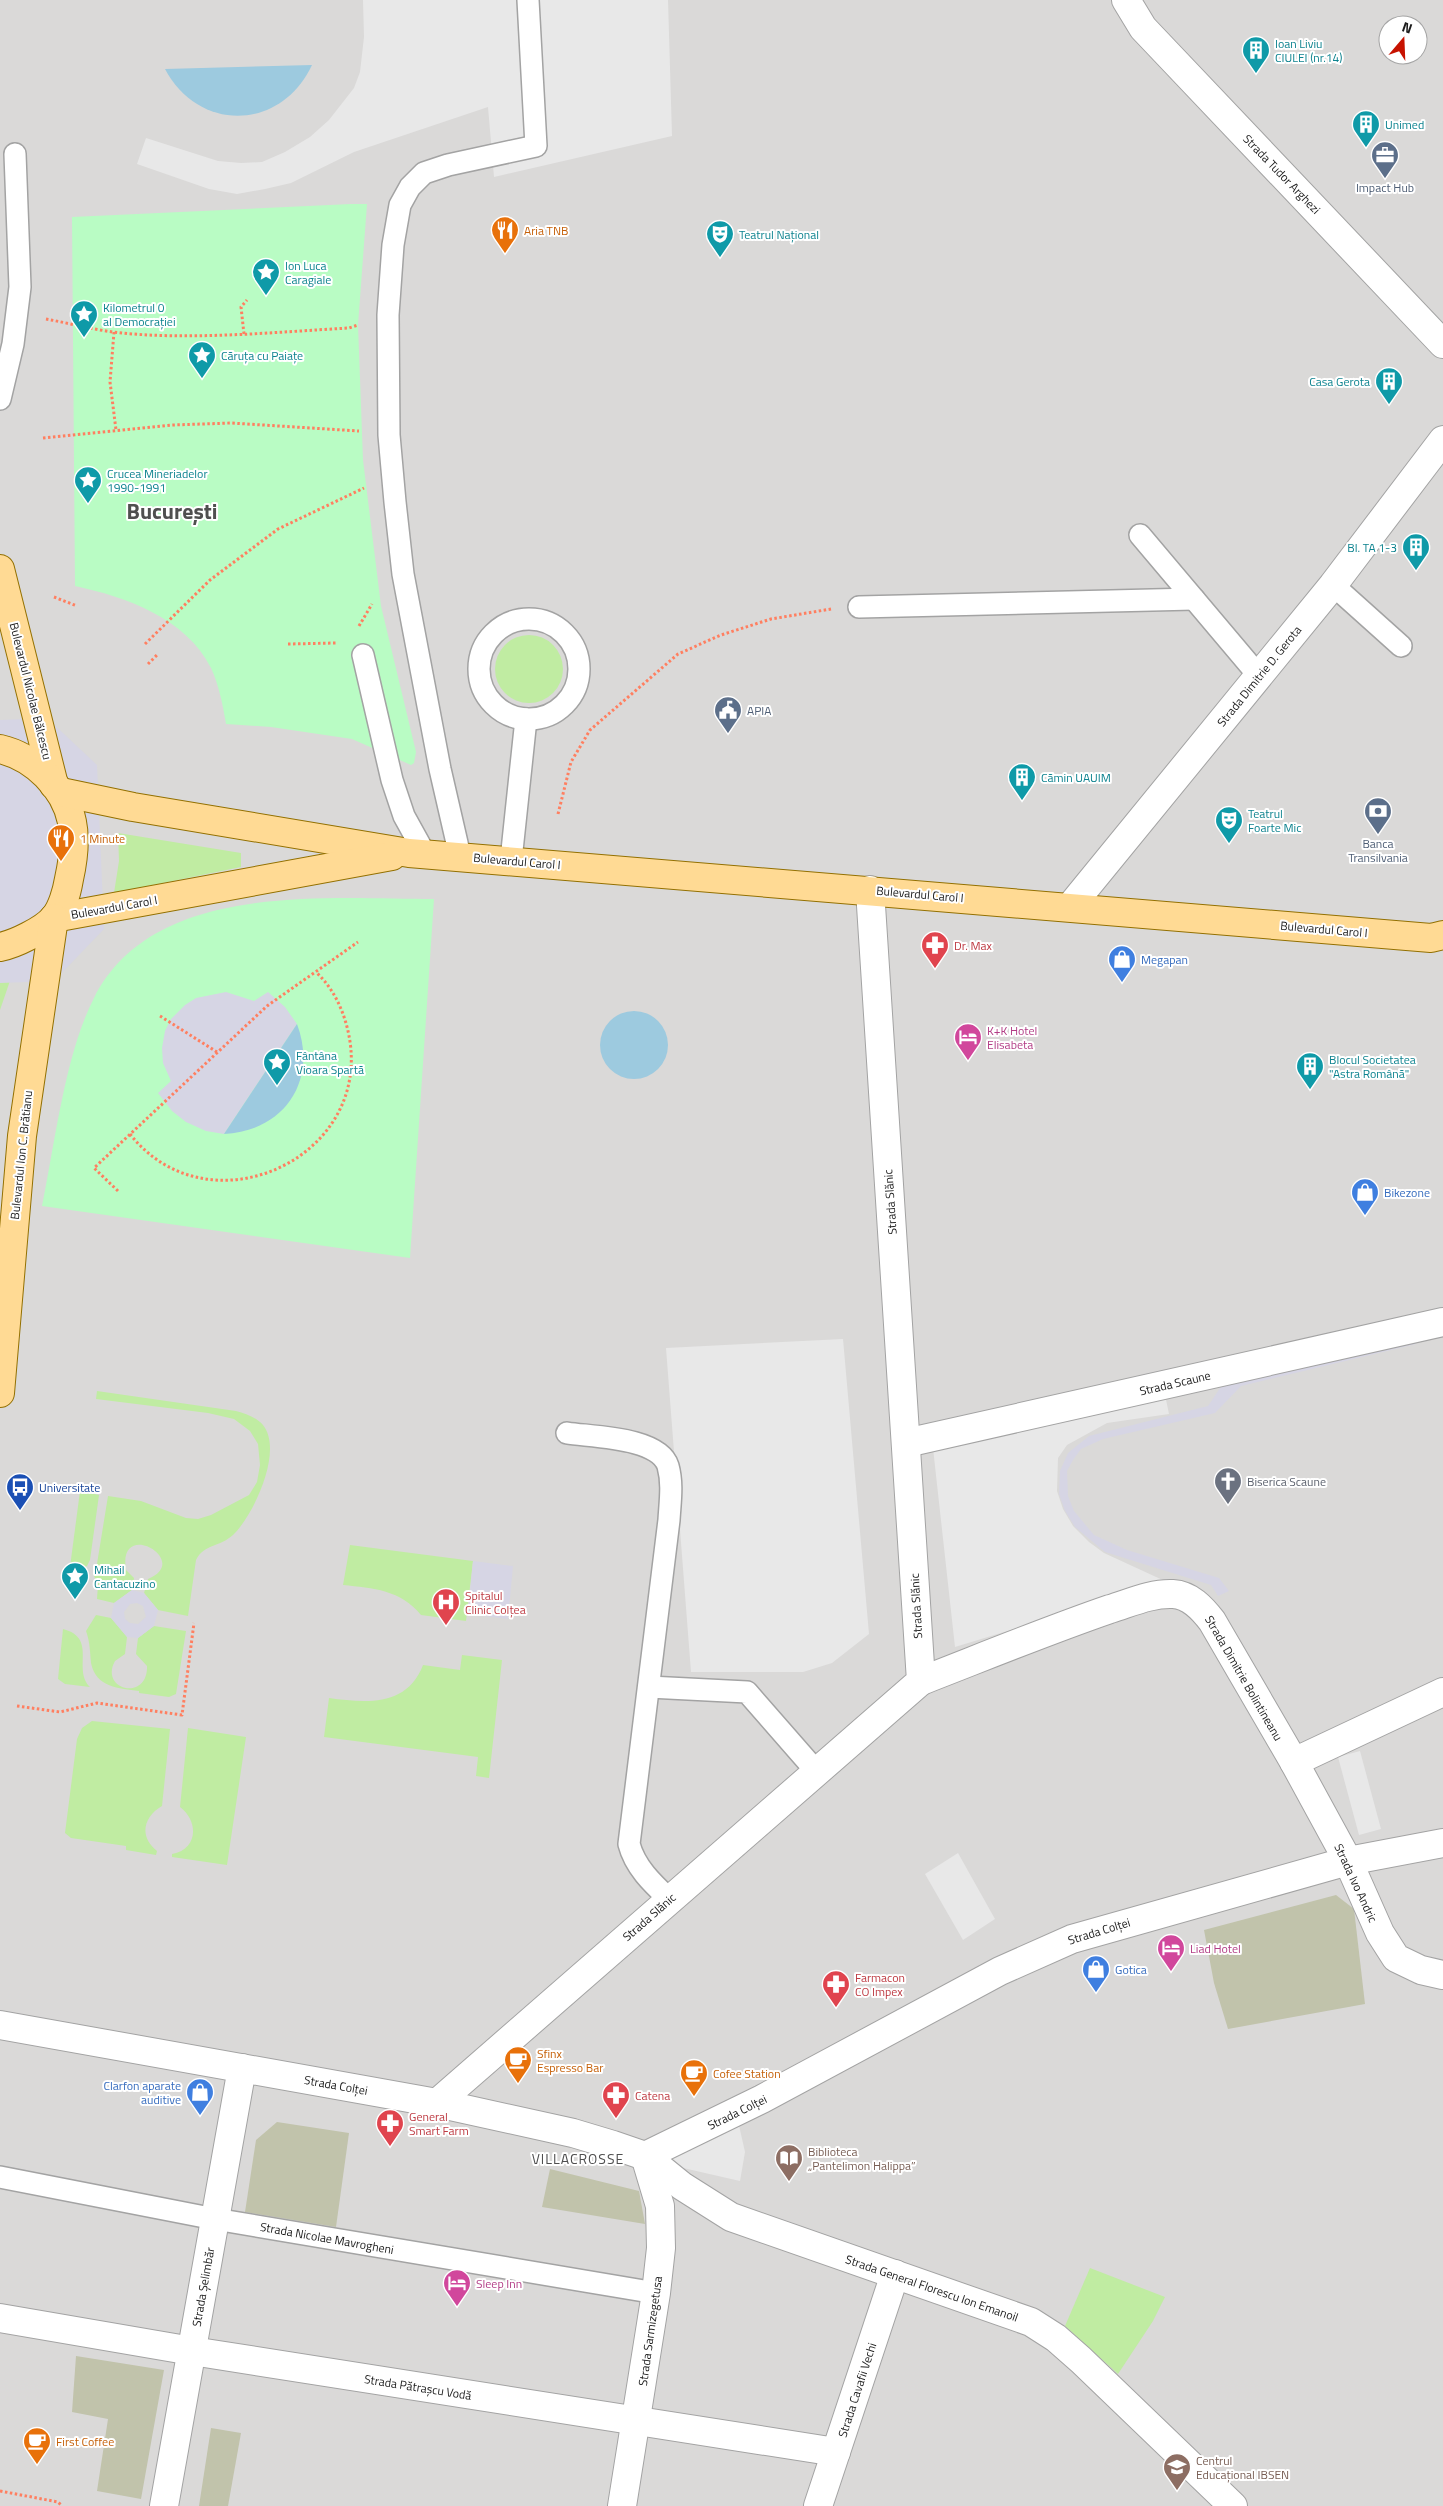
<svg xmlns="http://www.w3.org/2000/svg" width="1443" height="2506" viewBox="0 0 1443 2506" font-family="'Titillium Web',sans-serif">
<rect width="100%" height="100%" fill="#eeebe0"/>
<path fill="#dad9d8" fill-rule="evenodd" d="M0,0h1443v2506h-1443zM1388,25h30v30h-30z"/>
<g fill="#c1c3ab">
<polygon points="1336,1895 1354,1909 1365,2004 1228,2029 1214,1983 1204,1930"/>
<polygon points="277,2122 349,2133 336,2227 245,2212 256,2140"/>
<polygon points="550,2169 639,2191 645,2224 542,2207"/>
<polygon points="76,2356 164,2370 141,2499 97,2491 108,2419 72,2412"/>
<polygon points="211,2428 241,2433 228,2506 199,2506"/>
</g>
<g fill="#c0eca2">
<circle cx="529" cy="669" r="34"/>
<polygon points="118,833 241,853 241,867 114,893 119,861"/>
<polygon points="13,972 0,1010 0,973"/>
<path d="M97,1391l139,20c10,3 20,6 27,14 21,26 -10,91 -30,110 -13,12 -29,9 -37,25l-8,56 -30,-6 -14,-17 4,-14c45,-18 -31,-62 -22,-9l8,8 -2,12 -18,13 -17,-4 1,-15 -5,-10 3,-4 12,-74 33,5 45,17 12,1 13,-4 38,-20 8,-13 3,-17 -2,-21 -8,-13 -16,-12 -26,-6 -112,-14z"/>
<polygon points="80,1491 99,1495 90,1560 87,1566 83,1568 70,1567"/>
<path d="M350,1545l123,16 -7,60 -45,-6c-20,-25 -48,-27 -78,-30z"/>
<path d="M96,1615l15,3 16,19 -2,17 -10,7c-16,29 33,41 32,5l-11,-12 2,-16 16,-12 32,5 -10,63 -7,3 -30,-4v-2c-20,-3 -43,-3 -48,-28 -1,-11 -1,-21 -5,-32z"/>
<path d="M63,1629c35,9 9,40 27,58l-25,-3 -7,-5z"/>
<path d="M462,1655l40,5 -13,118 -13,-2 2,-19 -154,-20 5,-39c37,5 78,9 94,-33l37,5z"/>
<path d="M92,1721l78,8 -8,77c-19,11 -23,31 -5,45l-1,4 -30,-5v-4l-55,-8 -6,-5 12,-94 5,-11z"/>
<path d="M188,1728l58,9 -19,128 -55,-8v-3c26,-4 27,-33 8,-47z"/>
<polygon points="1090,2268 1165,2297 1153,2321 1118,2374 1065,2326"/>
</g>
<g fill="#b9fcc4">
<path d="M351,204h16l-9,121 5,135 18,146 35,146 -2,11 -3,2 -59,-26 -81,-12 -45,-3c-3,-18 -7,-39 -15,-56 -25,-50 -85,-71 -136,-82l-3,-369z"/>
<path d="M434,899l-24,359 -368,-52c13,-63 23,-152 52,-208 59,-117 231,-99 340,-99z"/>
</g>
<g fill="#e8e8e8">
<polygon points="363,0 668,0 672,136 494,177 488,107 354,152 291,183 265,189 237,194 209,189 137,164 146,138 218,161 241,163 262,162 285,152 310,137 329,120 354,88 360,72 364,37"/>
<polygon points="843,1339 869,1634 832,1663 803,1672 691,1672 666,1348"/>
<polygon points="1164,1390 1169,1414 1107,1423 1067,1445 1058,1458 1057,1491 1063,1509 1073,1526 1089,1542 1104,1553 1167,1582 955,1647 933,1448"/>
<polygon points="1360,1751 1381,1829 1359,1835 1338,1757"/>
<polygon points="958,1853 995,1919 963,1940 925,1874"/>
<polygon points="736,2112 745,2152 740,2181 657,2162"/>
</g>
<g fill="#d6d5e4" fill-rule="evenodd">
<polygon points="47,718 97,765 104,929 54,981 0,983 0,720"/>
<polygon points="226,992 254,1001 268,992 285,1007 297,1024 224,1134 206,1131 186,1122 172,1111 158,1093 171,1081 163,1063 162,1048 165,1031 171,1019 185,1005 196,998"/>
<polygon points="1411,1329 1416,1344 1241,1386 1215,1413 1103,1439 1081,1449 1073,1460 1067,1471 1068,1496 1074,1511 1094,1535 1127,1550 1219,1578 1229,1591 1218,1596 1211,1585 1105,1552 1075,1527 1065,1511 1059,1494 1060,1471 1068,1453 1089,1436 1208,1406 1233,1369"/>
<polygon points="473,1561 513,1566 508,1619 468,1614"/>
<path d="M132,1590l12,3 14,17 -4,16 -16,12 -11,-1 -16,-19 3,-15zM137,1603l6,3 3,11 -8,7 -8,-1 -5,-4 -1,-7 6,-8z"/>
</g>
<g fill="#9dcadf">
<path d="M312,65c-31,66 -113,68 -147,4z"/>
<circle cx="634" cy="1045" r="34"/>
<path d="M297,1024c21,56 -12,107 -73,110z"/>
</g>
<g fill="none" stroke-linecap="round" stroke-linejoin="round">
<g stroke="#a3a3a3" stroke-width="24">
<g id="service">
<polyline points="0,399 13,344 20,287 15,154"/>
<polyline points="1140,535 1259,676"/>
<polyline points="1333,585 1401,646"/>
<polyline points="859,607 1194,599"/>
<circle cx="529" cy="669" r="50"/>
<polyline points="363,655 392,780 404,816 425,854"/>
<polyline points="460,856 440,769 403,574 395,502 389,435 388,315 393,245 400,205 410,187 424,173 448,165 536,146 528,0"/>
<polyline points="511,860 526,719"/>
<path d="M567,1433c25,4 92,4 101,33 5,18 2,36 1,54l-40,324c6,23 23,39 40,55"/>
<polyline points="649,1687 747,1692 816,1771"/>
<polyline points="0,2177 215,2219 656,2293"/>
</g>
</g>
<g stroke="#a3a3a3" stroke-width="30">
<g id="minor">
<polyline points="1070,907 1333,585 1443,440"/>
<polyline points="906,1443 1443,1322"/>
<path d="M921,1681c62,-24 125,-50 189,-72 20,-6 41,-16 63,-15 17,1 29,14 39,27l82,141 149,-70"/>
<polyline points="1294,1762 1348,1861 1380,1933 1396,1958 1421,1970 1443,1975"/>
<polyline points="0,2025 437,2103 573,2133 613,2145 645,2156 682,2186 731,2217 1031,2322 1056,2338 1081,2360 1233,2506"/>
<polyline points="437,2103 921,1681 870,890"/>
<polyline points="645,2156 762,2099 1000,1971 1072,1939 1348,1861 1443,1843"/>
<polyline points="0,2318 192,2351 836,2452"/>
<polyline points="164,2506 242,2068"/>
<polyline points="622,2506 656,2293 661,2248 660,2206 645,2156"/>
<polyline points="818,2506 895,2274"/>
</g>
</g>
<g stroke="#a3a3a3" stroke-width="30">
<polyline id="tertiary" points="1126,0 1143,28 1443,344"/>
</g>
<g stroke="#937000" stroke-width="30">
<g id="primary">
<polyline points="0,569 54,785"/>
<path d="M0,749c34,8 65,38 72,73 4,19 1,39 -3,57 -2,12 -7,30 -15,39 -10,12 -39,26 -54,29"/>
<polyline points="61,792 133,807 409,853 1431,938 1443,935"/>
<polyline points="54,918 392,856"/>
<polyline points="0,1393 22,1136 54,918"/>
</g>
</g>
<g stroke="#ff7f60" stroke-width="3" stroke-dasharray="2.5 2.5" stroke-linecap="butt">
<path d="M46,319c22,4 45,10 67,13 74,9 162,0 236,-4l9,-3"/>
<polyline points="114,332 110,382 116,430"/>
<polyline points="244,334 241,307 247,300"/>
<polyline points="43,438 172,425 231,423 359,431"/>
<polyline points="54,597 77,606"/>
<polyline points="359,626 372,604"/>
<polyline points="145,644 210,580 278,529 364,488"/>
<polyline points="288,644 336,643"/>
<polyline points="148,664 157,655"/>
<polyline points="558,814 571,762 590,730 678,654 721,635 771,619 831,609"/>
<polyline points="160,1016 217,1052"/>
<path d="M130,1134c79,101 247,23 218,-103 -5,-22 -15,-43 -32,-59"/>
<polyline points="118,1191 94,1168 267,1006 358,942"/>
<polyline points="17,1706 60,1712 97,1703 182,1715 194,1623"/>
<polyline points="0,2491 58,2502 62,2506"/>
</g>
<use href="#service" stroke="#fff" stroke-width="21"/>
<use href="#minor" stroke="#fff" stroke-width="28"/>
<use href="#tertiary" stroke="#fff" stroke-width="28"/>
<use href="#primary" stroke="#ffda94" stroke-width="28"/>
</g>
<defs>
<g id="building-pin" transform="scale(1.4375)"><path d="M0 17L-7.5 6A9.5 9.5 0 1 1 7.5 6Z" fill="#0f9aa8" stroke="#fff"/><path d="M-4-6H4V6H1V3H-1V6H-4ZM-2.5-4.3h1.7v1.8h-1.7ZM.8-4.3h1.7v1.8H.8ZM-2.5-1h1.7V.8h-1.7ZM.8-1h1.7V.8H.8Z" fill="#fff"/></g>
<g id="office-pin" transform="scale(1.4375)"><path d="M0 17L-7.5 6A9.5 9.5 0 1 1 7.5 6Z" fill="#5c6f8a" stroke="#fff"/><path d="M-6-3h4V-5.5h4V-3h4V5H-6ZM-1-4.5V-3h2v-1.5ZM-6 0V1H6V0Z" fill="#fff"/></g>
<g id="restaurant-pin" transform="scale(1.4375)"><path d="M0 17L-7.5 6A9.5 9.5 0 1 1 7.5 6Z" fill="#e8710a" stroke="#fff"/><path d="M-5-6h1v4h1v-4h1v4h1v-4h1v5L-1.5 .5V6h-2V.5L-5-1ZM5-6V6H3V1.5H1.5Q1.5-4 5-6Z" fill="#fff"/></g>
<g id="theatre-pin" transform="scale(1.4375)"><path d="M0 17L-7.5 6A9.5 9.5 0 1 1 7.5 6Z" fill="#0f9aa8" stroke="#fff"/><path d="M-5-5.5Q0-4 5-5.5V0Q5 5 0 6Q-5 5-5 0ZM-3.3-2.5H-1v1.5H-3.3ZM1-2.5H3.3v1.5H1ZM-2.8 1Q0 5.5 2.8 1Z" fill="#fff"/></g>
<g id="sight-pin" transform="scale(1.4375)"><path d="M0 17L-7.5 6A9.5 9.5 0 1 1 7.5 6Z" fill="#0f9aa8" stroke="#fff"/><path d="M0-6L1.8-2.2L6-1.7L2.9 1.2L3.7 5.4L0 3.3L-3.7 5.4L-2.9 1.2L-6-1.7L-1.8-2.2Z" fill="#fff"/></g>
<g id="civic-pin" transform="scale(1.4375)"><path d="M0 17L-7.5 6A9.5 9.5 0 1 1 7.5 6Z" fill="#5c6f8a" stroke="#fff"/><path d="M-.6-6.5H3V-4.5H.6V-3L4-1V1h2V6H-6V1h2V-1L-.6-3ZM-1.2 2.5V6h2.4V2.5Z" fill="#fff"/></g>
<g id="bank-pin" transform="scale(1.4375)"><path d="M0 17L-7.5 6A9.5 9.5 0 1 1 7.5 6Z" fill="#5c6f8a" stroke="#fff"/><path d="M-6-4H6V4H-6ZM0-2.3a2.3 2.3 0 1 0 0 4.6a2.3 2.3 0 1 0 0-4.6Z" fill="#fff"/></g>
<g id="pharmacy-pin" transform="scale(1.4375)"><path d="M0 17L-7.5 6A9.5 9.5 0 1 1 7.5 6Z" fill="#e0444e" stroke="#fff"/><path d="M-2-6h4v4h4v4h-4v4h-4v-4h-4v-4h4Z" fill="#fff"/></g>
<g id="shop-pin" transform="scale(1.4375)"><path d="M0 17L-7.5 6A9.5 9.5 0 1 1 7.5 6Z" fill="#3f7fe0" stroke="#fff"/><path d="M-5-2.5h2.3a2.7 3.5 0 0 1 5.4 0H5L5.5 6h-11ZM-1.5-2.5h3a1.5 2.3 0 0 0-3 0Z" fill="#fff"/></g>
<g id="hotel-pin" transform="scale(1.4375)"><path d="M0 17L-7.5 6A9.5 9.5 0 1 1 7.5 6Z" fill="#d1479c" stroke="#fff"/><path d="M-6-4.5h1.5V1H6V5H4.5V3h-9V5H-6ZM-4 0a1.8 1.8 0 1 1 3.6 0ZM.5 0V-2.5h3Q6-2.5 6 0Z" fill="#fff"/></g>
<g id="church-pin" transform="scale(1.4375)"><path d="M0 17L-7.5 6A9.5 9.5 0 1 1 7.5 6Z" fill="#6b7280" stroke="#fff"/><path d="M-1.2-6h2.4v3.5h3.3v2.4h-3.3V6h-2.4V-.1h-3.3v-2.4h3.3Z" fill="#fff"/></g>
<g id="bus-pin" transform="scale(1.4375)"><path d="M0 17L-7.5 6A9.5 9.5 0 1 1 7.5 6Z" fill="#1a4fb4" stroke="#fff"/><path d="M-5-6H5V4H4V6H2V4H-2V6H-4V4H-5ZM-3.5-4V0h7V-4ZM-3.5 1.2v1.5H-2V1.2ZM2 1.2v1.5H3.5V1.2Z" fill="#fff"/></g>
<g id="hospital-pin" transform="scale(1.4375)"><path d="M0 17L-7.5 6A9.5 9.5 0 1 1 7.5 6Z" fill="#e0444e" stroke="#fff"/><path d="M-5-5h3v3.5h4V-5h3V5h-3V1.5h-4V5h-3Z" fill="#fff"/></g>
<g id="cafe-pin" transform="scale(1.4375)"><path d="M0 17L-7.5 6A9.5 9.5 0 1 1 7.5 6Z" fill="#e8710a" stroke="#fff"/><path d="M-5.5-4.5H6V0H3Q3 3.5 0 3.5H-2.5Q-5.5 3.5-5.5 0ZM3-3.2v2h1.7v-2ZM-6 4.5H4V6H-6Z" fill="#fff"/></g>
<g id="library-pin" transform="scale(1.4375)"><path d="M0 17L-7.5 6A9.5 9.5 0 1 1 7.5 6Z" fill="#8d6e63" stroke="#fff"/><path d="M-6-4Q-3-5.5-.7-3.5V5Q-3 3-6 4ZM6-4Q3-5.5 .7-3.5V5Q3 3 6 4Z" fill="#fff"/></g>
<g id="school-pin" transform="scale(1.4375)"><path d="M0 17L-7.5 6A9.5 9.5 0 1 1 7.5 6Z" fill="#8d6e63" stroke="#fff"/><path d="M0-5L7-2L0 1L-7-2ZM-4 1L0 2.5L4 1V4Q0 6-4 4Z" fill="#fff"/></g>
</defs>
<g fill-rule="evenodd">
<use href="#building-pin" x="1256" y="50"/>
<use href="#building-pin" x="1366" y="124"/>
<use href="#office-pin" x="1385" y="155"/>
<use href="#restaurant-pin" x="505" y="230"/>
<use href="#theatre-pin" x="720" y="234"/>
<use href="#sight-pin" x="266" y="272"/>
<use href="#sight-pin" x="84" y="314"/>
<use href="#sight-pin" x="202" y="355"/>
<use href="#building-pin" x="1389" y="381"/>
<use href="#sight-pin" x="88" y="480"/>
<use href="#building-pin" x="1416" y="547"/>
<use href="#civic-pin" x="728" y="710"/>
<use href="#building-pin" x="1022" y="777"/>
<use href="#bank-pin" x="1378" y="811"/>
<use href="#theatre-pin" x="1229" y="820"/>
<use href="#restaurant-pin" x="61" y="838"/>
<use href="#pharmacy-pin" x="935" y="945"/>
<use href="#shop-pin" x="1122" y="959"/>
<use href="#hotel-pin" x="968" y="1037"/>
<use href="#sight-pin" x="277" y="1062"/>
<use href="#building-pin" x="1310" y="1066"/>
<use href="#shop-pin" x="1365" y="1192"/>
<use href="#church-pin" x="1228" y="1481"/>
<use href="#bus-pin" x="20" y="1487"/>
<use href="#sight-pin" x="75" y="1576"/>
<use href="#hospital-pin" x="446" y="1602"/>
<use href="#hotel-pin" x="1171" y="1948"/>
<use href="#shop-pin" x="1096" y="1969"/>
<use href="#pharmacy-pin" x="836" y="1984"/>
<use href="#cafe-pin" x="518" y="2060"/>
<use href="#cafe-pin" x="694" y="2073"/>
<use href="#shop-pin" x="200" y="2092"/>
<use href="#pharmacy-pin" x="616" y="2095"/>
<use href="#pharmacy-pin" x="390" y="2123"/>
<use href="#library-pin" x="789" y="2158"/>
<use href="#hotel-pin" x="457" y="2283"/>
<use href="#cafe-pin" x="37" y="2441"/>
<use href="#school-pin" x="1177" y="2467"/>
</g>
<g text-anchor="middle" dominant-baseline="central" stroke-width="4" stroke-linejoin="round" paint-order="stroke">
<g font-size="12" fill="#0d838f" stroke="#fff" text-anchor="start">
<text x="1275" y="43">Ioan Liviu<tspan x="1275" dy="14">CIULEI (nr.14)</tspan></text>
<text x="1385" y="124">Unimed</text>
<text x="739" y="234">Teatrul Național</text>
<text x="285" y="265">Ion Luca<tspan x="285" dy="14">Caragiale</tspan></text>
<text x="103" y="307">Kilometrul 0<tspan x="103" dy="14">al Democrației</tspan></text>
<text x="221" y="355">Căruța cu Paiațe</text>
<text x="1370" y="381" text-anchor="end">Casa Gerota</text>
<text x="107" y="473">Crucea Mineriadelor<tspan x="107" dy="14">1990-1991</tspan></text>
<text x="1397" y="547" text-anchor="end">Bl. TA 1-3</text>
<text x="1041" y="777">Cămin UAUIM</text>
<text x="1248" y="813">Teatrul<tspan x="1248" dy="14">Foarte Mic</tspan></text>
<text x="296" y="1055">Fântâna<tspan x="296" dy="14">Vioara Spartă</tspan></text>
<text x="1329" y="1059">Blocul Societatea<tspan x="1329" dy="14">"Astra Română"</tspan></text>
<text x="94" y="1569">Mihail<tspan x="94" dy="14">Cantacuzino</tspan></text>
</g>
<g font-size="12" fill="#1c1c1c" stroke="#fff">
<text transform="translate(1282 174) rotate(46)">Strada Tudor Arghezi</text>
<text transform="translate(1259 676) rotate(-51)">Strada Dimitrie D. Gerota</text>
<text transform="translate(31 691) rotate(76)">Bulevardul Nicolae Bălcescu</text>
<text transform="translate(517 861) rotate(5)">Bulevardul Carol I</text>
<text transform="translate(920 894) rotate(5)">Bulevardul Carol I</text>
<text transform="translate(114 907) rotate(-10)">Bulevardul Carol I</text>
<text transform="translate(1324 929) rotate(5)">Bulevardul Carol I</text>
<text transform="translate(21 1155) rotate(-84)">Bulevardul Ion C. Brătianu</text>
<text transform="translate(890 1202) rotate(-94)">Strada Slănic</text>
<text transform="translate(1175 1383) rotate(-13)">Strada Scaune</text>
<text transform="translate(916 1606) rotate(-93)">Strada Slănic</text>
<text transform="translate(1244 1678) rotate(60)">Strada Dimitrie Bolintineanu</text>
<text transform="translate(1356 1883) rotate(65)">Strada Ivo Andric</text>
<text transform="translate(649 1917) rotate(-41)">Strada Slănic</text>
<text transform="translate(1099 1931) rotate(-17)">Strada Colței</text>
<text transform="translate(336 2085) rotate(10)">Strada Colței</text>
<text transform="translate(737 2112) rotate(-26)">Strada Colței</text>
<text transform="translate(327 2238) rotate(10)">Strada Nicolae Mavrogheni</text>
<text transform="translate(203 2287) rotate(-80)">Strada Șelimbăr</text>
<text transform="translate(932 2288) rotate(19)">Strada General Florescu Ion Emanoil</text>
<text transform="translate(650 2331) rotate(-82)">Strada Sarmizegetusa</text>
<text transform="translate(418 2387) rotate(9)">Strada Pătrașcu Vodă</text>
<text transform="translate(857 2390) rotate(-72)">Strada Cavafii Vechi</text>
</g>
<g font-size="12" fill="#4e5e75" stroke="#fff">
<text x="1385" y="187">Impact Hub</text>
<text x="747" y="710" text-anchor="start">APIA</text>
<text x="1378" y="843">Banca<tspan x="1378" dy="14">Transilvania</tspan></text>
</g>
<g font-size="12" fill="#c56008" stroke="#fff" text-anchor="start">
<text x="524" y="230">Aria TNB</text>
<text x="80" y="838">1 Minute</text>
<text x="537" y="2053">Sfinx<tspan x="537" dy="14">Espresso Bar</tspan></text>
<text x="713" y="2073">Cofee Station</text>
<text x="56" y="2441">First Coffee</text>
</g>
<g font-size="12" fill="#be3a42" stroke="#fff" text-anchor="start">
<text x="954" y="945">Dr. Max</text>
<text x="465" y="1595">Spitalul<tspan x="465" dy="14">Clinic Colțea</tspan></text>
<text x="855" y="1977">Farmacon<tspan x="855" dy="14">CO Impex</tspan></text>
<text x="635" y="2095">Catena</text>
<text x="409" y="2116">General<tspan x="409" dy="14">Smart Farm</tspan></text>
</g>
<g font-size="12" fill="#366cbe" stroke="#fff" text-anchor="start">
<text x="1141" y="959">Megapan</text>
<text x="1384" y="1192">Bikezone</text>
<text x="1115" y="1969">Gotica</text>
<text x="181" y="2085" text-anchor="end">Clarfon aparate<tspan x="181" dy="14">auditive</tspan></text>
</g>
<g font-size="12" fill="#b23c85" stroke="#fff" text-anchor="start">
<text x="987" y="1030">K+K Hotel<tspan x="987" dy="14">Elisabeta</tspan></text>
<text x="1190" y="1948">Liad Hotel</text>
<text x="476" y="2283">Sleep Inn</text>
</g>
<g font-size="12" fill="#5b616d" stroke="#fff" text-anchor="start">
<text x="1247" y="1481">Biserica Scaune</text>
</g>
<g font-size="12" fill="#164399" stroke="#fff" text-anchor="start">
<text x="39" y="1487">Universitate</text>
</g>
<g font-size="12" fill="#785e54" stroke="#fff" text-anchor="start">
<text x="808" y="2151">Biblioteca<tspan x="808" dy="14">„Pantelimon Halippa”</tspan></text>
<text x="1196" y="2460">Centrul<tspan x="1196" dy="14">Educațional IBSEN</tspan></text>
</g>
<g font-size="14" letter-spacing="1" fill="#4f4f4f" stroke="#fff">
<text x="578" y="2158">VILLACROSSE</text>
</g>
<g font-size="22" font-weight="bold" fill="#4f4f4f" stroke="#fff">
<text x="172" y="511">București</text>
</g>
</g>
<g transform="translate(1403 40) rotate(19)"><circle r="24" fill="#ffffff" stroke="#a4a4a4"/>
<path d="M0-4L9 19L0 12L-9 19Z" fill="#c71200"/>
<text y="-8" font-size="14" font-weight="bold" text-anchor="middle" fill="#1c1c1c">N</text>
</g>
</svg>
